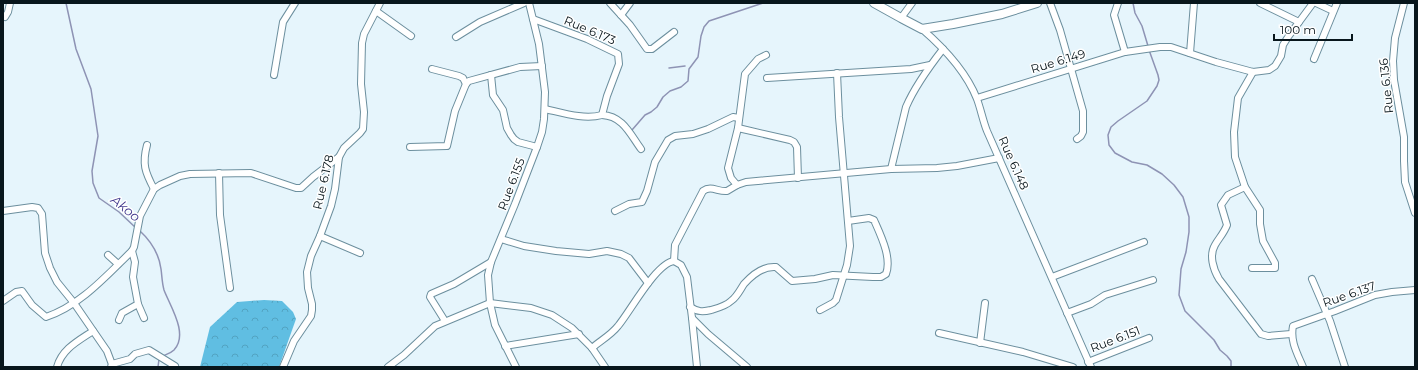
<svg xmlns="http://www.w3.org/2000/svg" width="1418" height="370" viewBox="0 0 1418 370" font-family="Montserrat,sans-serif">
<defs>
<pattern id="forest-crowns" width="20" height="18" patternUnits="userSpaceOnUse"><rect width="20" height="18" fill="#60bee2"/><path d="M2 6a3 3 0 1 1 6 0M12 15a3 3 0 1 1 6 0" fill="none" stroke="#52a3c1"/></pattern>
</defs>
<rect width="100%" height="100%" fill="#e6f5fc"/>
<polygon fill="url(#forest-crowns)" points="264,300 282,301 293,312 296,319 279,367 200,367 210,327 237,302"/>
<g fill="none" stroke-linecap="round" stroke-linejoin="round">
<g stroke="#8e93b4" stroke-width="1.5">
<polyline points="66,3 76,49 91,89 98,136 92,171 93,183 99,198 119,212 136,228"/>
<polyline points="1133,3 1135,13 1142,26 1148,46"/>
<polyline points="1149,50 1158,75 1159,80 1157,86 1147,101 1118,121 1111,127 1108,135 1109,145 1115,153 1132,162 1147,165 1162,174 1174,185 1183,197 1189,217 1189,232 1186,252 1181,269 1179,295 1185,311 1214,340 1220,350 1227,356 1231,361 1231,367"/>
<polyline points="669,68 685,66"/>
<polyline points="632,130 645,115 651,112 657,107 663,97 670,91 681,87 688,81 689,69 698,57 701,36 704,27 709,21 763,3"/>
<path d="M139,230c12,11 20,23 22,39 1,7 1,14 3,21 6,16 25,44 10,60 -3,3 -7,4 -11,6"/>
<polyline points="158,367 159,359"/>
</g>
<g stroke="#6c8f9e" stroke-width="8">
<g id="minor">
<polyline points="610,3 630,25 647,49 652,49 674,32"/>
<polyline points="1050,3 1060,30 1083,111 1083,132 1081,136 1077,139"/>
<polyline points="1118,3 1114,15 1125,52"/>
<polyline points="1260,3 1299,22"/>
<polyline points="1316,3 1333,11"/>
<polyline points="1404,3 1395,38 1393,61 1394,80 1404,137 1404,161 1405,182 1415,213"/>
<polyline points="376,11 411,36"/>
<polyline points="621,15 630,3"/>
<polyline points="5,17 8,12 10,3"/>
<polyline points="901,18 912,3"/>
<path d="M533,19l54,20 31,15 1,10 -12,32 -5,19c21,1 28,19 39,34"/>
<path d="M922,29c22,19 44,42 55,70 4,11 6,22 10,32l104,236"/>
<polyline points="456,37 480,22 524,3"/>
<polyline points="1190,53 1194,3"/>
<polyline points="1314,59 1337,3"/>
<polyline points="432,69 459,76 463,78 466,84"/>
<polyline points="274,75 283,22 295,3"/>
<polyline points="491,75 493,95 503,110 507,128 511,135 514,139 518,142 537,147"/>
<polyline points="767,78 911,69 930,65"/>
<polyline points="977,98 1125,52 1160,47 1171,47 1216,62 1253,72 1269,70 1275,66 1281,56 1283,45 1288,37 1313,3"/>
<path d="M545,109c18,4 39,11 57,6"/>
<polyline points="738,128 790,140 794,142 797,147 798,178"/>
<path d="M147,145c-5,19 -2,27 7,44"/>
<polyline points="410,147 447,146 455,111 466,84 469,81 520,67 542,66"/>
<path d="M891,169l15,-62c9,-21 23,-40 37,-58"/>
<polyline points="219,173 220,215 230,288"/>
<polyline points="737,185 731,178 728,168 738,128 745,74 758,59 766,55"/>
<path d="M1245,187l-17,8 -7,10 6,20c-3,8 -8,13 -12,20 -6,10 -2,24 4,34l42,55 7,2 23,-2"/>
<polyline points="3,211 32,207 38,208 42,214 45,253 50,268 57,282 74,303 107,351 113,367"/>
<polyline points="615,211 629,204 642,202 647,191 655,162 668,140 675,136 693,134 708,129 733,117 739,118"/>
<polyline points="320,236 360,253"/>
<polyline points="501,239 524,246 556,251 589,254 607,251 621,254 629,258 648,283"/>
<polyline points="108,255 118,264"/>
<path d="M674,261l1,-16 28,-54c8,-6 15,1 24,0l10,-6 9,-3 145,-13 46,-1 20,-2 42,-8"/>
<polyline points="1252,268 1275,268 1275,263 1263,241 1260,224 1260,210 1245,187 1235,157 1234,132 1238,98 1253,72"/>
<polyline points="1052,277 1144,242"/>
<polyline points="1312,279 1330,321 1345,367"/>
<path d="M3,301l13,-9 6,-1 10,14 14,12c34,-11 61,-42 86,-66l2,-4 6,-31 14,-27 6,-4 20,-9 10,-2 61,-1 45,15h5l12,-11 26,-20"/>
<polyline points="138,304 144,318"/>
<path d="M690,307c8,5 13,5 21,3 7,-2 15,-4 20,-9 6,-4 9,-11 13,-17 8,-9 20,-18 32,-17l16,14 23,-2 18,-4 40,2h8l5,-3c6,-16 -5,-38 -12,-54l-5,-2 -21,3"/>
<polyline points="820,310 833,303 836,300 847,265 850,246 839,117 837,73"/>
<polyline points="1067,313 1091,304 1105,295 1153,280"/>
<polyline points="692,318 697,367"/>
<polyline points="119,320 122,313 138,304 133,277 135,262 132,251"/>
<polyline points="445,321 430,297 431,294 454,284 491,262"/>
<polyline points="939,333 1023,352 1073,367"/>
<polyline points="980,343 985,303"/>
<polyline points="505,346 579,334"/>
<path d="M592,348c8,-7 19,-13 26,-22 12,-14 38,-63 56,-65l7,4 6,12 5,41 16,16 39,33"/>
<polyline points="1088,362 1149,338"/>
<path d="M57,367c5,-18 21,-26 36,-36"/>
<polyline points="111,367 112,364 130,359 135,354 149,350 175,366"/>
<polyline points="283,367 294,341 311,316 312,310 312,304 308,288 307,272 311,256 320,236 331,206 335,189 339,157 344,148 360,133 363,129 364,112 361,84 362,43 364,34 380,3"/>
<polyline points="388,367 404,355 435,326 490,303 531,308 552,315 572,328 592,348 605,367"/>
<polyline points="516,367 495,325 490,303 488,275 491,262 515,204 537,147 542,132 544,119 545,92 539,44 529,3"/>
<path d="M1303,367c-6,-14 -13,-26 -10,-41l42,-15 40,-16 17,-3 23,-2"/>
</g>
</g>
<g stroke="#6c8f9e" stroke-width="10">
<polyline id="tertiary" points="874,3 901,18 922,29 953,24 1002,14 1037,3"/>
</g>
<use href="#minor" stroke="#fff" stroke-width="6"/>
<use href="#tertiary" stroke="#fff" stroke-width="8"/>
</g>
<g text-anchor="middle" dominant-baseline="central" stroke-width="3" stroke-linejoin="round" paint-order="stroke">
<g font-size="12" fill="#08161c" stroke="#fff">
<text transform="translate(590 30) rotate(23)">Rue 6.173</text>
<text transform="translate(1058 61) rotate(-17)">Rue 6.149</text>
<text transform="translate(1386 86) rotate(-96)">Rue 6.136</text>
<text transform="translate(1014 163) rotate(66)">Rue 6.148</text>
<text transform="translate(323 182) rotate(-77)">Rue 6.178</text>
<text transform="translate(511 184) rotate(-69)">Rue 6.155</text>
<text transform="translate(1349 294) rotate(-19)">Rue 6.137</text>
<text transform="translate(1115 339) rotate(-21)">Rue 6.151</text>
</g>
<g font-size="13" font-style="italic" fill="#433b8e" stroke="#fff">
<text transform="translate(126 208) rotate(39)">Akoo</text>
</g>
</g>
<rect width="1418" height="370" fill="none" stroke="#08161c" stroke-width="8"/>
<path d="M1274 34v6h78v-6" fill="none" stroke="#08161c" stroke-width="2"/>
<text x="1280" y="34" font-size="12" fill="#08161c" stroke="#ffffff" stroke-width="3" paint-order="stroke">100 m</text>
</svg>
